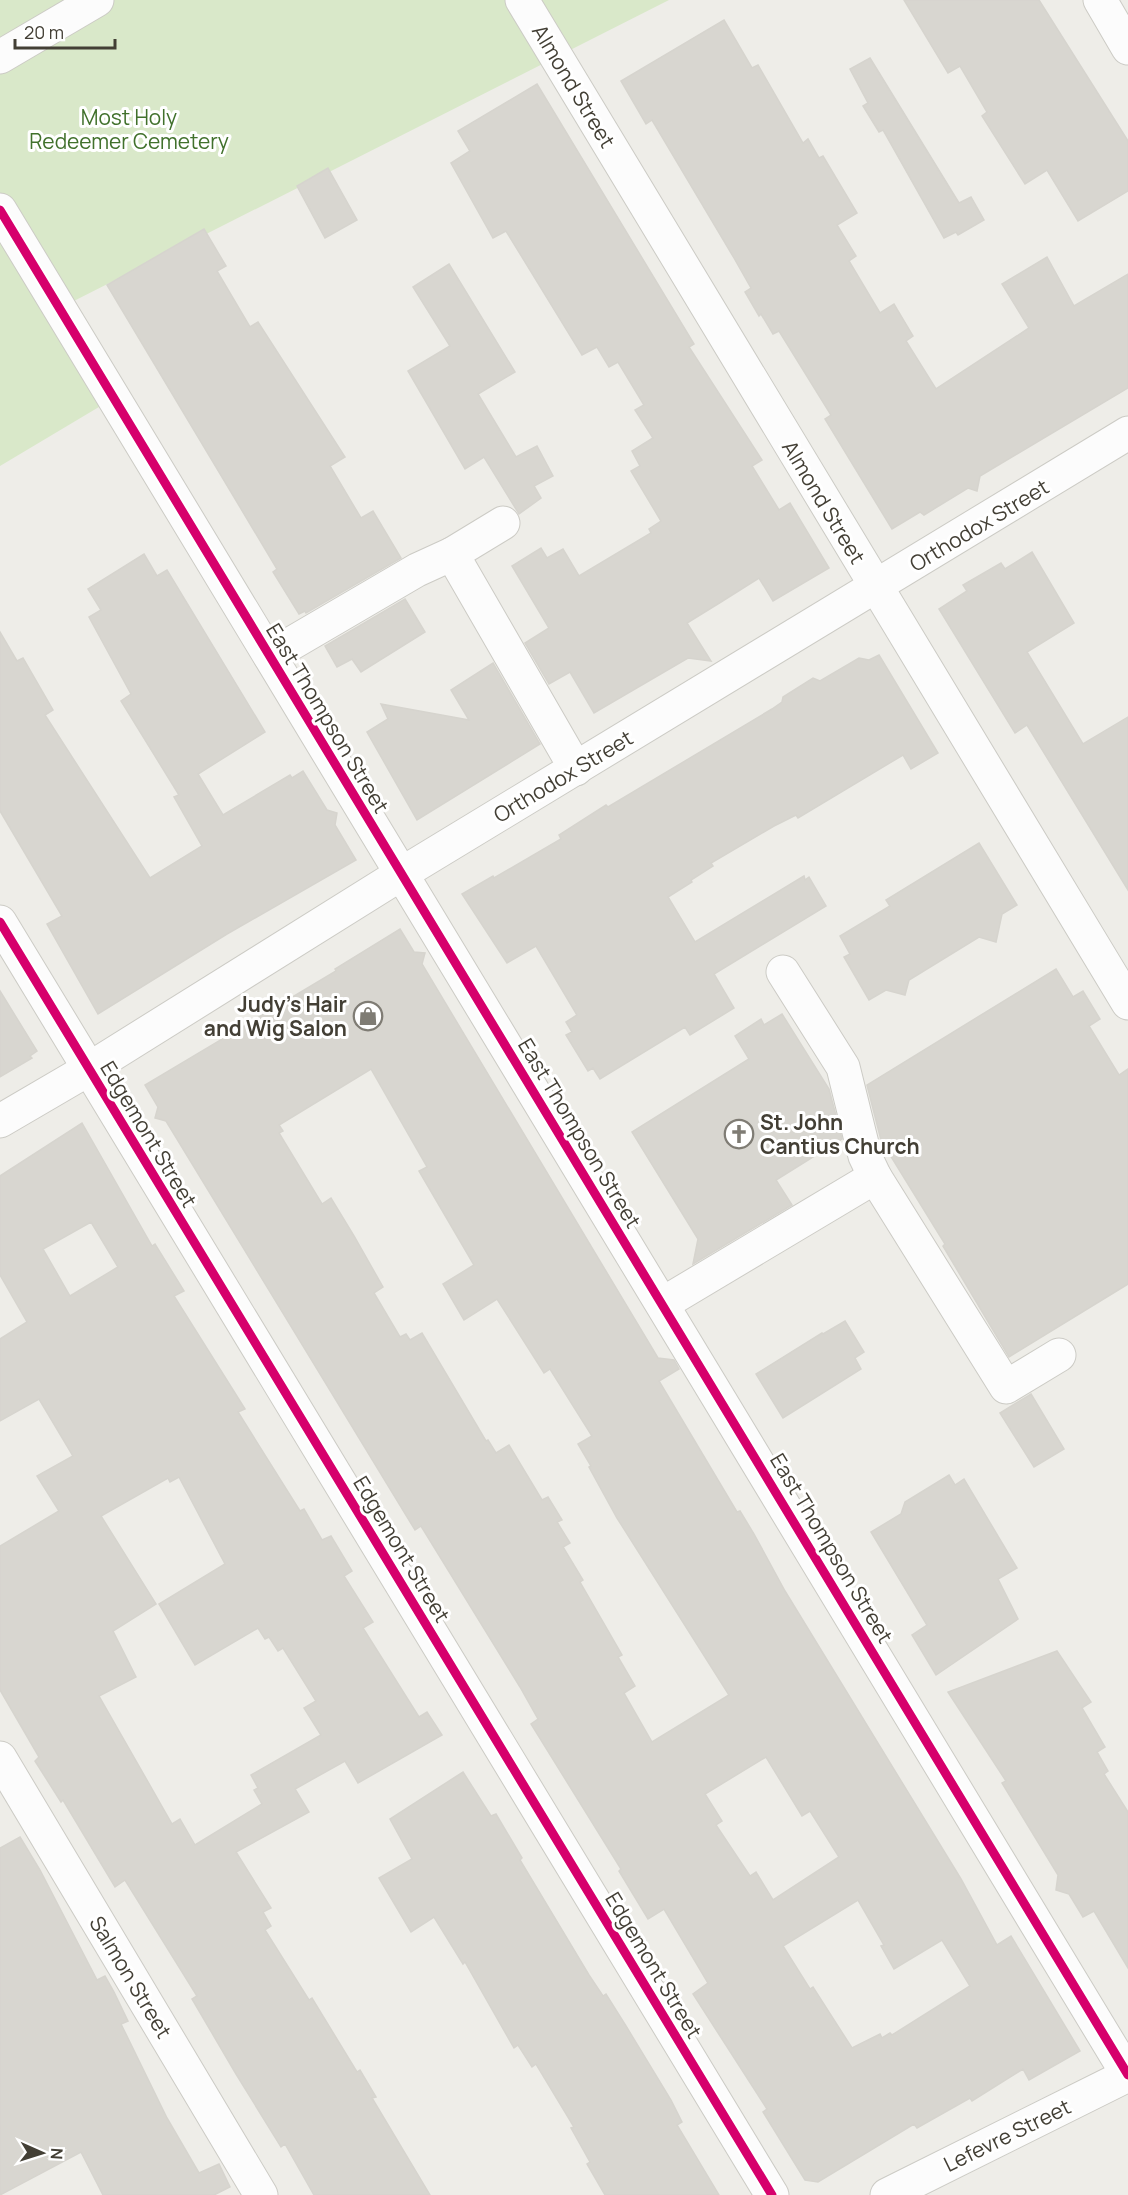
<svg xmlns="http://www.w3.org/2000/svg" width="1128" height="2195" viewBox="0 0 1128 2195" font-family="Manrope,sans-serif">
<rect width="100%" height="100%" fill="#eeede8"/>
<polygon fill="#d9e8c9" points="0,0 669,0 60,308 114,398 0,466"/>
<g fill="#d8d6d0" stroke="#d6d4ce" stroke-width="1.5" fill-rule="evenodd">
<polygon points="904,0 1039,0 1128,141 1128,191 1078,221 1047,170 1025,184 982,116 987,112 960,66 948,73"/>
<polygon points="724,20 752,68 758,65 803,143 808,139 819,158 823,156 857,213 837,225 856,256 849,261 880,313 894,304 913,336 906,341 936,389 1029,328 1002,284 1047,257 1074,306 1128,274 1128,388 980,476 977,491 968,488 924,515 920,512 892,529 825,419 831,415 779,331 773,334 761,314 759,316 745,292 751,288 734,258 652,120 646,124 621,81"/>
<polygon points="870,58 959,203 971,197 984,220 958,235 956,232 944,238 883,130 879,132 863,106 868,103 850,69"/>
<polygon points="537,84 694,344 689,347 762,460 752,466 779,510 790,503 829,568 773,601 759,578 721,602 687,623 711,661 688,658 594,713 570,672 549,684 525,643 549,628 512,566 541,548 547,558 563,549 579,576 651,533 649,529 661,521 631,471 640,466 632,451 653,438 635,410 644,405 618,362 609,367 597,347 582,355 506,231 493,238 451,163 470,151 458,131"/>
<polygon points="328,168 357,220 325,238 297,186"/>
<polygon points="204,229 226,266 217,271 250,327 258,322 345,457 330,466 361,518 373,511 401,558 306,613 305,611 299,614 273,572 277,569 107,285"/>
<polygon points="449,264 515,372 478,394 516,457 537,446 553,476 534,486 541,498 519,514 484,457 465,469 408,371 450,346 413,287"/>
<polygon points="1032,552 1074,623 1027,652 1083,744 1128,717 1128,890 1027,725 1015,733 939,609 967,591 963,585 1001,563 1005,569"/>
<polygon points="144,554 157,576 167,570 265,732 198,774 223,815 290,775 292,778 303,771 327,810 337,813 335,825 356,860 227,934 98,1014 47,924 62,916 0,811 0,632 17,661 23,658 53,710 45,715 150,878 202,846 174,797 179,795 121,701 131,694 89,617 101,610 88,589"/>
<polygon points="405,599 425,632 361,672 352,659 337,667 325,646"/>
<polygon points="879,655 938,753 911,769 903,755 798,818 796,815 774,826 711,863 713,866 691,880 692,882 668,897 695,942 804,876 805,880 809,877 826,906 714,974 734,1008 690,1035 685,1027 600,1079 593,1068 588,1071 566,1035 572,1032 566,1022 577,1015 536,946 507,963 462,894 493,876 494,878 561,839 559,835 606,805 608,807 772,709 782,702 783,697 813,678 820,681 859,658 869,660"/>
<polygon points="493,663 540,744 417,820 367,732 388,719 381,704 469,720 451,690"/>
<polygon points="979,843 1017,905 1002,914 996,942 979,937 909,980 905,995 886,990 869,1000 844,957 850,954 840,936 890,906 886,900"/>
<path d="M400,929l14,23 11,1 -3,11 236,394 16,2 5,9 -20,12 78,131 3,-1 14,23 31,57 176,288 36,66 14,-9 69,115 -51,29 -6,-11 -51,32 -2,-3 -53,30 -3,-4 -96,58 -13,-2 -42,-68 4,-3 -74,-115 15,-11 -44,-74 -16,10 -29,-48 2,-2 -90,-145 7,-5 -18,-32 -99,-161 -6,4 -249,-409 -11,-3 3,-11 -13,-22 191,-114 -1,-2zM371,1069l56,98 -8,4 55,94 -31,19 21,36 33,-21 47,74 6,-4 42,67 -14,8 13,22 -2,1 28,51 112,177 -77,47 -28,-49 11,-7 -17,-29 4,-2 -42,-73 3,-2 -20,-33 7,-4 -13,-21 5,-2 -14,-23 -6,3 -33,-55 -13,8 -8,-13 -2,1 -64,-108 -12,7 -4,-6 -6,3 -26,-44 9,-6 -29,-51 -23,-38 -9,6 -43,-71 4,-2 -4,-6zM766,1757l36,59 8,-5 29,46 -66,43 -17,-28 -6,4 -34,-51 6,-4 -17,-27zM858,1900l26,45 -3,1 13,23 48,-29 28,46 -78,49 -2,-2 -8,5 -2,-4 -28,14 -39,-61 -3,2 -27,-43z"/>
<polygon points="1056,969 1073,997 1083,991 1100,1019 1089,1026 1119,1075 1128,1069 1128,1284 1009,1357 943,1246 945,1244 887,1150 884,1152 867,1085"/>
<polygon points="0,991 37,1051 30,1056 32,1058 0,1077"/>
<polygon points="782,1014 829,1089 842,1139 776,1180 792,1205 693,1264 698,1239 632,1132 749,1059 735,1036 761,1019 764,1025"/>
<path d="M82,1123l70,123 3,-2 29,47 -10,5 71,113 -7,3 62,99 4,-2 18,31 9,-4 21,35 -8,5 29,46 -10,6 56,89 8,-5 15,23 -84,48 -13,-22 -50,28 14,23 -73,40 35,56 -8,4 8,14 -6,4 44,70 3,-2 45,74 3,-2 16,27 -4,1 58,97h-116l-29,-51 -4,3 -45,-73 -44,-75 5,-3 -72,-116 -10,7 -52,-87 -2,2 -26,-41 4,-4 -39,-67v-144l59,-35 -22,-35 36,-20 -34,-57 -39,22v-82l27,-17 -27,-47v-99zM91,1222l27,45 -48,29 -27,-47zM179,1477l46,87 -66,40 36,61 63,-37 7,11 4,-2 9,14 5,-3 33,53 -12,7 17,27 -70,40 7,13 -4,2 8,14 -67,41 -15,-26 -8,5 -73,-128 37,-19 -23,-46 43,-27 -55,-88 67,-38 2,4z"/>
<polygon points="845,1321 864,1352 855,1358 861,1369 783,1418 756,1374 822,1333 823,1334"/>
<polygon points="1031,1394 1064,1449 1034,1467 1000,1413"/>
<polygon points="949,1475 955,1485 964,1479 1017,1568 998,1579 1018,1619 936,1675 912,1635 927,1625 871,1532 901,1514 905,1502"/>
<polygon points="1057,1651 1091,1702 1082,1708 1105,1747 1097,1752 1108,1771 1104,1774 1128,1812 1128,1968 1094,1911 1083,1917 1069,1894 1056,1890 1058,1875 1002,1783 1006,1781 948,1692"/>
<polygon points="463,1772 491,1816 496,1814 522,1858 520,1860 589,1975 603,1996 606,1994 626,2026 671,2100 682,2122 677,2125 719,2195 605,2195 587,2164 590,2162 571,2128 574,2127 536,2064 532,2067 518,2045 514,2048 465,1962 463,1964 434,1917 411,1932 379,1878 412,1859 390,1819"/>
<polygon points="20,1837 40,1870 97,1980 105,1976 114,1992 128,2021 121,2024 167,2118 199,2173 219,2164 230,2187 214,2195 103,2195 81,2152 0,2195 0,1848"/>
</g>
<g fill="none" stroke-linecap="round" stroke-linejoin="round">
<g stroke="#cccbc5" stroke-width="35">
<g id="minor">
<polyline points="522,0 1128,1003"/>
<polyline points="1100,0 1128,48"/>
<polyline points="0,57 97,0"/>
<polyline points="0,210 1128,2075"/>
<polyline points="503,523 452,554 576,769"/>
<polyline points="270,656 417,570 452,554"/>
<polyline points="0,922 772,2195"/>
<polyline points="783,972 843,1067 865,1156 875,1177 1006,1387 1059,1355"/>
<polyline points="0,1121 89,1069 401,874 1128,433"/>
<polyline points="664,1303 875,1177"/>
<polyline points="0,1758 261,2195"/>
<polyline points="887,2195 1128,2075"/>
</g>
</g>
<use href="#minor" stroke="#fcfcfc" stroke-width="33"/>
<g stroke="#fff" stroke-width="13">
<g id="cycleway">
<polyline points="0,210 1128,2075"/>
<polyline points="0,922 772,2195"/>
</g>
</g>
<use href="#cycleway" stroke="#d6006c" stroke-width="9"/>
</g>
<defs>
<g id="shop-ring" transform="scale(1.5)"><circle r="9.5" fill="#fff" stroke="#7f7c74" stroke-width="1.5"/><path d="M-5-2.5h2.3a2.7 3.5 0 0 1 5.4 0H5L5.5 6h-11ZM-1.5-2.5h3a1.5 2.3 0 0 0-3 0Z" fill="#7f7c74"/></g>
<g id="church-ring" transform="scale(1.5)"><circle r="9.5" fill="#fff" stroke="#7f7c74" stroke-width="1.5"/><path d="M-1.2-6h2.4v3.5h3.3v2.4h-3.3V6h-2.4V-.1h-3.3v-2.4h3.3Z" fill="#7f7c74"/></g>
</defs>
<g fill-rule="evenodd">
<use href="#shop-ring" x="368" y="1016"/>
<use href="#church-ring" x="739" y="1134"/>
</g>
<g text-anchor="middle" dominant-baseline="central" stroke-width="6" stroke-linejoin="round" paint-order="stroke">
<g font-size="21" fill="#433f35" stroke="#fff">
<text transform="translate(574 86) rotate(59)">Almond Street</text>
<text transform="translate(824 502) rotate(59)">Almond Street</text>
<text transform="translate(979 525) rotate(-31)">Orthodox Street</text>
<text transform="translate(328 718) rotate(59)">East Thompson Street</text>
<text transform="translate(563 776) rotate(-31)">Orthodox Street</text>
<text transform="translate(580 1133) rotate(59)">East Thompson Street</text>
<text transform="translate(149 1134) rotate(59)">Edgemont Street</text>
<text transform="translate(832 1548) rotate(59)">East Thompson Street</text>
<text transform="translate(402 1549) rotate(59)">Edgemont Street</text>
<text transform="translate(654 1965) rotate(59)">Edgemont Street</text>
<text transform="translate(131 1977) rotate(59)">Salmon Street</text>
<text transform="translate(1007 2135) rotate(-26)">Lefevre Street</text>
</g>
<g font-size="21" fill="#41712c" stroke="#fff">
<text x="129" y="117">Most Holy<tspan x="129" dy="24">Redeemer Cemetery</tspan></text>
</g>
<g font-size="21" font-weight="bold" fill="#433f35" stroke="#fff" text-anchor="end">
<text x="347" y="1004">Judy's Hair<tspan x="347" dy="24">and Wig Salon</tspan></text>
<text x="760" y="1122" text-anchor="start">St. John<tspan x="760" dy="24">Cantius Church</tspan></text>
</g>
</g>
<g transform="translate(42 2153) rotate(93)" stroke="#ffffff" stroke-width="4.5" paint-order="stroke">
<path d="M0-4.5L10 22L0 15L-10 22Z" fill="#433f35"/>
<text y="-9" font-size="16" font-weight="bold" text-anchor="middle" fill="#433f35">N</text>
</g>
<path d="M15 39v9h100v-9" fill="none" stroke="#433f35" stroke-width="3"/>
<text x="24" y="39" font-size="18" fill="#433f35" stroke="#ffffff" stroke-width="4.5" paint-order="stroke">20 m</text>
</svg>
